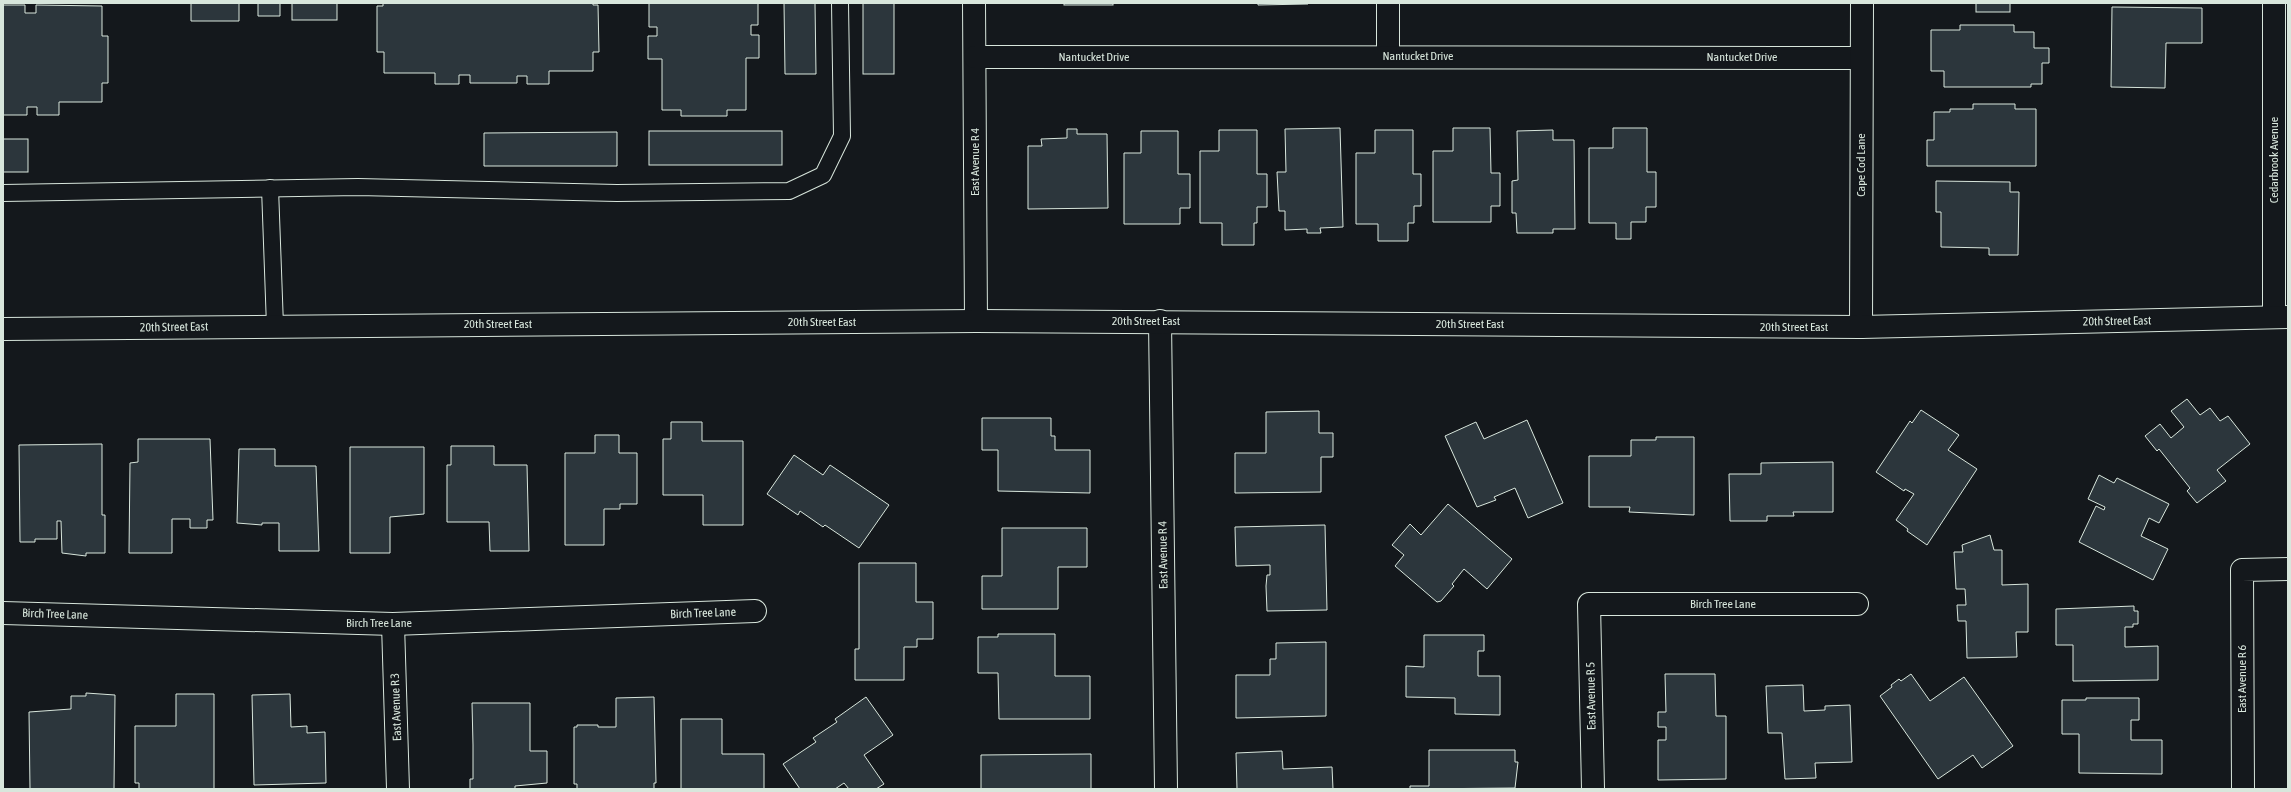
<svg xmlns="http://www.w3.org/2000/svg" width="2291" height="792" viewBox="0 0 2291 792" font-family="'Asap Condensed',sans-serif">
<rect width="100%" height="100%" fill="#14181c"/>
<g fill="#2c363c" stroke="#d8e6dc">
<polygon points="191,3 280,3 280,16 258,16 258,3 239,3 239,21 191,21"/>
<rect x="292" y="3" width="45" height="17"/>
<polygon points="383,3 593,3 593,5 598,5 599,52 593,52 593,71 549,71 549,84 527,84 527,76 517,76 517,83 470,83 470,75 459,75 459,84 435,84 435,73 384,73 384,52 377,52 377,6 383,6"/>
<polygon points="649,3 758,3 758,25 751,25 751,35 759,35 759,58 746,58 746,110 727,110 727,116 681,116 681,110 662,110 662,59 648,59 648,36 657,36 657,27 649,27"/>
<polygon points="784,3 815,3 816,74 785,74"/>
<rect x="863" y="3" width="31" height="71"/>
<rect x="1064" y="3" width="49" height="2"/>
<polygon points="1258,3 1308,3 1308,4 1258,5"/>
<rect x="1976" y="3" width="34" height="9"/>
<polygon points="3,5 25,5 25,13 36,13 36,5 102,6 102,36 108,36 108,83 102,83 102,102 59,102 59,115 37,115 37,107 27,107 27,115 3,115"/>
<polygon points="2112,7 2202,8 2202,43 2166,43 2165,88 2111,87"/>
<polygon points="1960,25 2014,25 2014,32 2034,32 2034,48 2049,48 2049,63 2042,63 2042,84 2031,84 2031,87 1944,87 1944,71 1931,71 1931,30 1960,30"/>
<polygon points="1973,104 2015,104 2015,109 2036,109 2036,166 1927,166 1927,140 1934,140 1934,112 1950,112 1950,109 1973,109"/>
<polygon points="1340,128 1343,227 1320,228 1321,233 1307,233 1307,229 1285,230 1285,211 1279,211 1277,172 1286,172 1285,129"/>
<polygon points="1453,128 1490,128 1491,173 1500,173 1500,206 1491,206 1491,222 1433,222 1433,151 1453,151"/>
<polygon points="1613,128 1647,128 1647,172 1656,172 1656,207 1646,207 1646,222 1631,222 1631,239 1616,239 1616,223 1589,223 1589,148 1613,148"/>
<polygon points="1067,129 1077,129 1077,134 1107,134 1108,208 1028,209 1028,146 1042,146 1041,139 1067,138"/>
<polygon points="1219,130 1257,130 1257,174 1267,174 1267,207 1257,207 1257,223 1254,223 1254,245 1222,245 1222,223 1200,223 1200,151 1219,151"/>
<polygon points="1375,130 1413,130 1413,174 1421,174 1421,206 1414,206 1414,223 1408,223 1408,241 1378,241 1378,224 1356,224 1356,153 1375,153"/>
<polygon points="1553,130 1553,140 1574,140 1575,229 1553,229 1553,233 1517,233 1516,213 1512,213 1512,181 1518,180 1517,131"/>
<rect x="649" y="131" width="133" height="34"/>
<polygon points="1141,131 1178,131 1178,174 1190,174 1190,208 1180,208 1180,224 1124,224 1124,153 1141,153"/>
<polygon points="617,132 617,166 484,166 484,133"/>
<rect x="3" y="139" width="25" height="33"/>
<polygon points="1936,181 2010,182 2010,192 2019,192 2018,255 1989,255 1989,248 1941,247 1941,212 1936,212"/>
<polygon points="2187,399 2200,415 2210,408 2220,421 2228,416 2250,444 2217,470 2226,481 2197,503 2187,491 2190,488 2159,449 2157,451 2145,436 2160,424 2171,438 2184,427 2171,411"/>
<polygon points="1921,410 1959,435 1948,450 1977,469 1927,545 1907,531 1908,529 1896,520 1914,494 1905,489 1904,491 1876,472 1910,421 1912,423"/>
<polygon points="1319,411 1319,433 1333,433 1333,457 1321,457 1321,492 1235,493 1235,453 1266,453 1266,412"/>
<polygon points="982,418 1051,418 1051,436 1055,436 1055,450 1090,450 1090,493 998,491 998,450 982,450"/>
<polygon points="1527,420 1563,503 1528,518 1515,488 1494,497 1496,500 1477,507 1445,436 1476,422 1484,439"/>
<polygon points="671,422 702,422 702,441 743,441 743,525 703,525 703,495 663,495 663,439 671,439"/>
<polygon points="595,435 619,435 619,453 637,453 637,504 620,504 620,509 604,509 604,545 565,545 565,453 595,453"/>
<polygon points="1656,437 1694,437 1694,515 1629,512 1630,507 1589,507 1589,456 1631,456 1631,440 1656,440"/>
<polygon points="138,439 210,439 213,520 207,520 207,528 190,528 190,519 172,519 172,553 129,553 130,463 138,462"/>
<polygon points="102,444 102,515 105,515 105,553 86,553 86,556 62,553 61,521 57,521 57,539 35,539 35,542 20,542 19,445"/>
<polygon points="451,446 494,446 494,465 527,465 529,551 490,551 489,522 447,522 447,465 451,465"/>
<polygon points="350,447 424,447 424,514 390,517 390,553 350,553"/>
<polygon points="239,449 275,449 275,466 316,466 319,551 279,551 279,523 262,523 262,525 237,523"/>
<polygon points="794,455 823,475 830,465 889,505 859,548 825,525 823,527 800,511 798,515 767,494"/>
<polygon points="1833,462 1833,512 1793,512 1794,516 1767,516 1767,521 1730,521 1729,474 1761,474 1761,463"/>
<polygon points="2099,475 2114,483 2117,478 2169,504 2159,523 2149,518 2141,536 2168,549 2153,580 2079,542 2096,506 2104,510 2105,507 2088,499"/>
<polygon points="1448,504 1512,559 1487,589 1464,569 1452,584 1454,586 1441,601 1437,602 1395,566 1404,555 1392,545 1410,524 1421,535"/>
<polygon points="1325,525 1327,610 1267,611 1266,586 1267,575 1270,575 1270,565 1236,566 1235,527"/>
<polygon points="1002,528 1087,528 1087,567 1058,567 1058,609 982,609 982,576 1002,576"/>
<polygon points="1990,535 1994,550 2002,550 2002,585 2028,584 2028,632 2016,632 2017,657 1967,658 1966,621 1958,621 1957,605 1966,605 1965,589 1956,589 1954,552 1963,552 1962,545"/>
<polygon points="859,563 916,563 916,602 933,602 933,639 917,639 917,647 904,647 904,680 855,680 855,649 859,649"/>
<polygon points="2134,606 2134,611 2138,611 2138,624 2133,624 2133,627 2125,627 2125,647 2158,646 2158,680 2073,681 2073,645 2056,645 2056,609"/>
<polygon points="998,634 1055,634 1055,676 1090,676 1090,719 999,719 998,673 978,673 978,637 998,637"/>
<polygon points="1424,635 1484,635 1484,651 1478,651 1478,676 1500,676 1500,715 1455,714 1455,698 1406,697 1406,666 1424,667"/>
<polygon points="1326,642 1326,716 1236,718 1236,675 1270,675 1270,659 1276,659 1276,643"/>
<polygon points="1665,674 1715,674 1716,716 1726,716 1726,779 1658,780 1658,740 1666,740 1666,727 1658,727 1658,712 1666,712"/>
<polygon points="1911,674 1930,701 1964,677 2013,746 1982,768 1973,755 1938,779 1880,696 1892,687 1891,685 1899,679 1901,681"/>
<polygon points="1803,685 1804,711 1825,710 1825,706 1850,705 1852,762 1815,763 1816,778 1785,779 1782,733 1768,733 1766,686"/>
<polygon points="86,693 115,695 114,789 30,789 29,712 71,709 71,696 86,696"/>
<polygon points="176,694 214,694 214,789 139,789 139,783 135,783 135,726 176,726"/>
<polygon points="290,694 291,727 307,726 307,733 325,732 326,783 254,785 252,695"/>
<polygon points="654,697 656,783 654,783 654,789 577,789 577,784 574,784 574,727 577,727 577,725 598,725 598,727 616,727 616,698"/>
<polygon points="866,697 893,735 864,755 884,784 876,789 849,789 844,783 835,789 800,789 783,764 816,742 813,738 837,722 835,719"/>
<polygon points="2086,698 2139,698 2139,720 2131,720 2131,740 2162,740 2162,774 2079,773 2079,734 2062,734 2062,700 2086,700"/>
<polygon points="472,703 530,703 530,751 547,751 547,783 515,786 515,789 470,789 470,779 473,779 473,745"/>
<polygon points="681,719 722,719 722,754 764,754 764,789 681,789"/>
<polygon points="1429,750 1515,750 1515,762 1518,762 1515,788 1410,789 1410,786 1429,786"/>
<polygon points="1282,751 1283,769 1332,767 1333,789 1237,789 1236,753"/>
<polygon points="1091,754 1091,789 981,789 981,755"/>
</g>
<g fill="none" stroke-linecap="round" stroke-linejoin="round">
<g stroke="#d8e6dc" stroke-width="18">
<g id="service">
<polyline points="270,188 275,326"/>
<polyline points="3,193 358,187 617,193 789,191 823,175 842,136 840,3"/>
</g>
</g>
<g stroke="#d8e6dc" stroke-width="24">
<g id="minor">
<polyline points="974,3 976,321"/>
<polyline points="1388,56 1388,3"/>
<polyline points="975,57 1861,58"/>
<polyline points="2274,317 2274,3"/>
<polyline points="1861,327 1862,3"/>
<polyline points="3,613 393,624 755,611"/>
<polyline points="393,624 398,789"/>
<polyline points="1593,789 1589,604 1857,604"/>
<polyline points="2243,789 2242,570 2288,569"/>
</g>
</g>
<g stroke="#d8e6dc" stroke-width="24">
<g id="tertiary">
<polyline points="1160,321 1166,789"/>
<polyline points="3,329 976,321 1861,327 2288,317"/>
</g>
</g>
<use href="#service" stroke="#14181c" stroke-width="16"/>
<use href="#minor" stroke="#14181c" stroke-width="22"/>
<use href="#tertiary" stroke="#14181c" stroke-width="22"/>
</g>
<g text-anchor="middle" dominant-baseline="central" stroke-width="3" stroke-linejoin="round" paint-order="stroke">
<g font-size="12" fill="#d8e6dc" stroke="#14181c">
<text x="1418" y="56">Nantucket Drive</text>
<text x="1094" y="57">Nantucket Drive</text>
<text x="1742" y="57">Nantucket Drive</text>
<text transform="translate(2274 160) rotate(-90)">Cedarbrook Avenue</text>
<text transform="translate(975 162) rotate(-90)">East Avenue R 4</text>
<text transform="translate(1861 165) rotate(-90)">Cape Cod Lane</text>
<text x="1146" y="321">20th Street East</text>
<text transform="translate(2117 321) rotate(-1)">20th Street East</text>
<text x="822" y="322">20th Street East</text>
<text x="498" y="324">20th Street East</text>
<text x="1470" y="324">20th Street East</text>
<text transform="translate(174 327) rotate(-1)">20th Street East</text>
<text x="1794" y="327">20th Street East</text>
<text transform="translate(1163 555) rotate(-91)">East Avenue R 4</text>
<text x="1723" y="604">Birch Tree Lane</text>
<text transform="translate(703 613) rotate(-2)">Birch Tree Lane</text>
<text transform="translate(55 614) rotate(2)">Birch Tree Lane</text>
<text x="379" y="623">Birch Tree Lane</text>
<text transform="translate(2242 679) rotate(-90)">East Avenue R 6</text>
<text transform="translate(1591 696) rotate(-91)">East Avenue R 5</text>
<text transform="translate(396 707) rotate(-92)">East Avenue R 3</text>
</g>
</g>
<rect width="2291" height="792" fill="none" stroke="#d8e6dc" stroke-width="8"/>
</svg>
